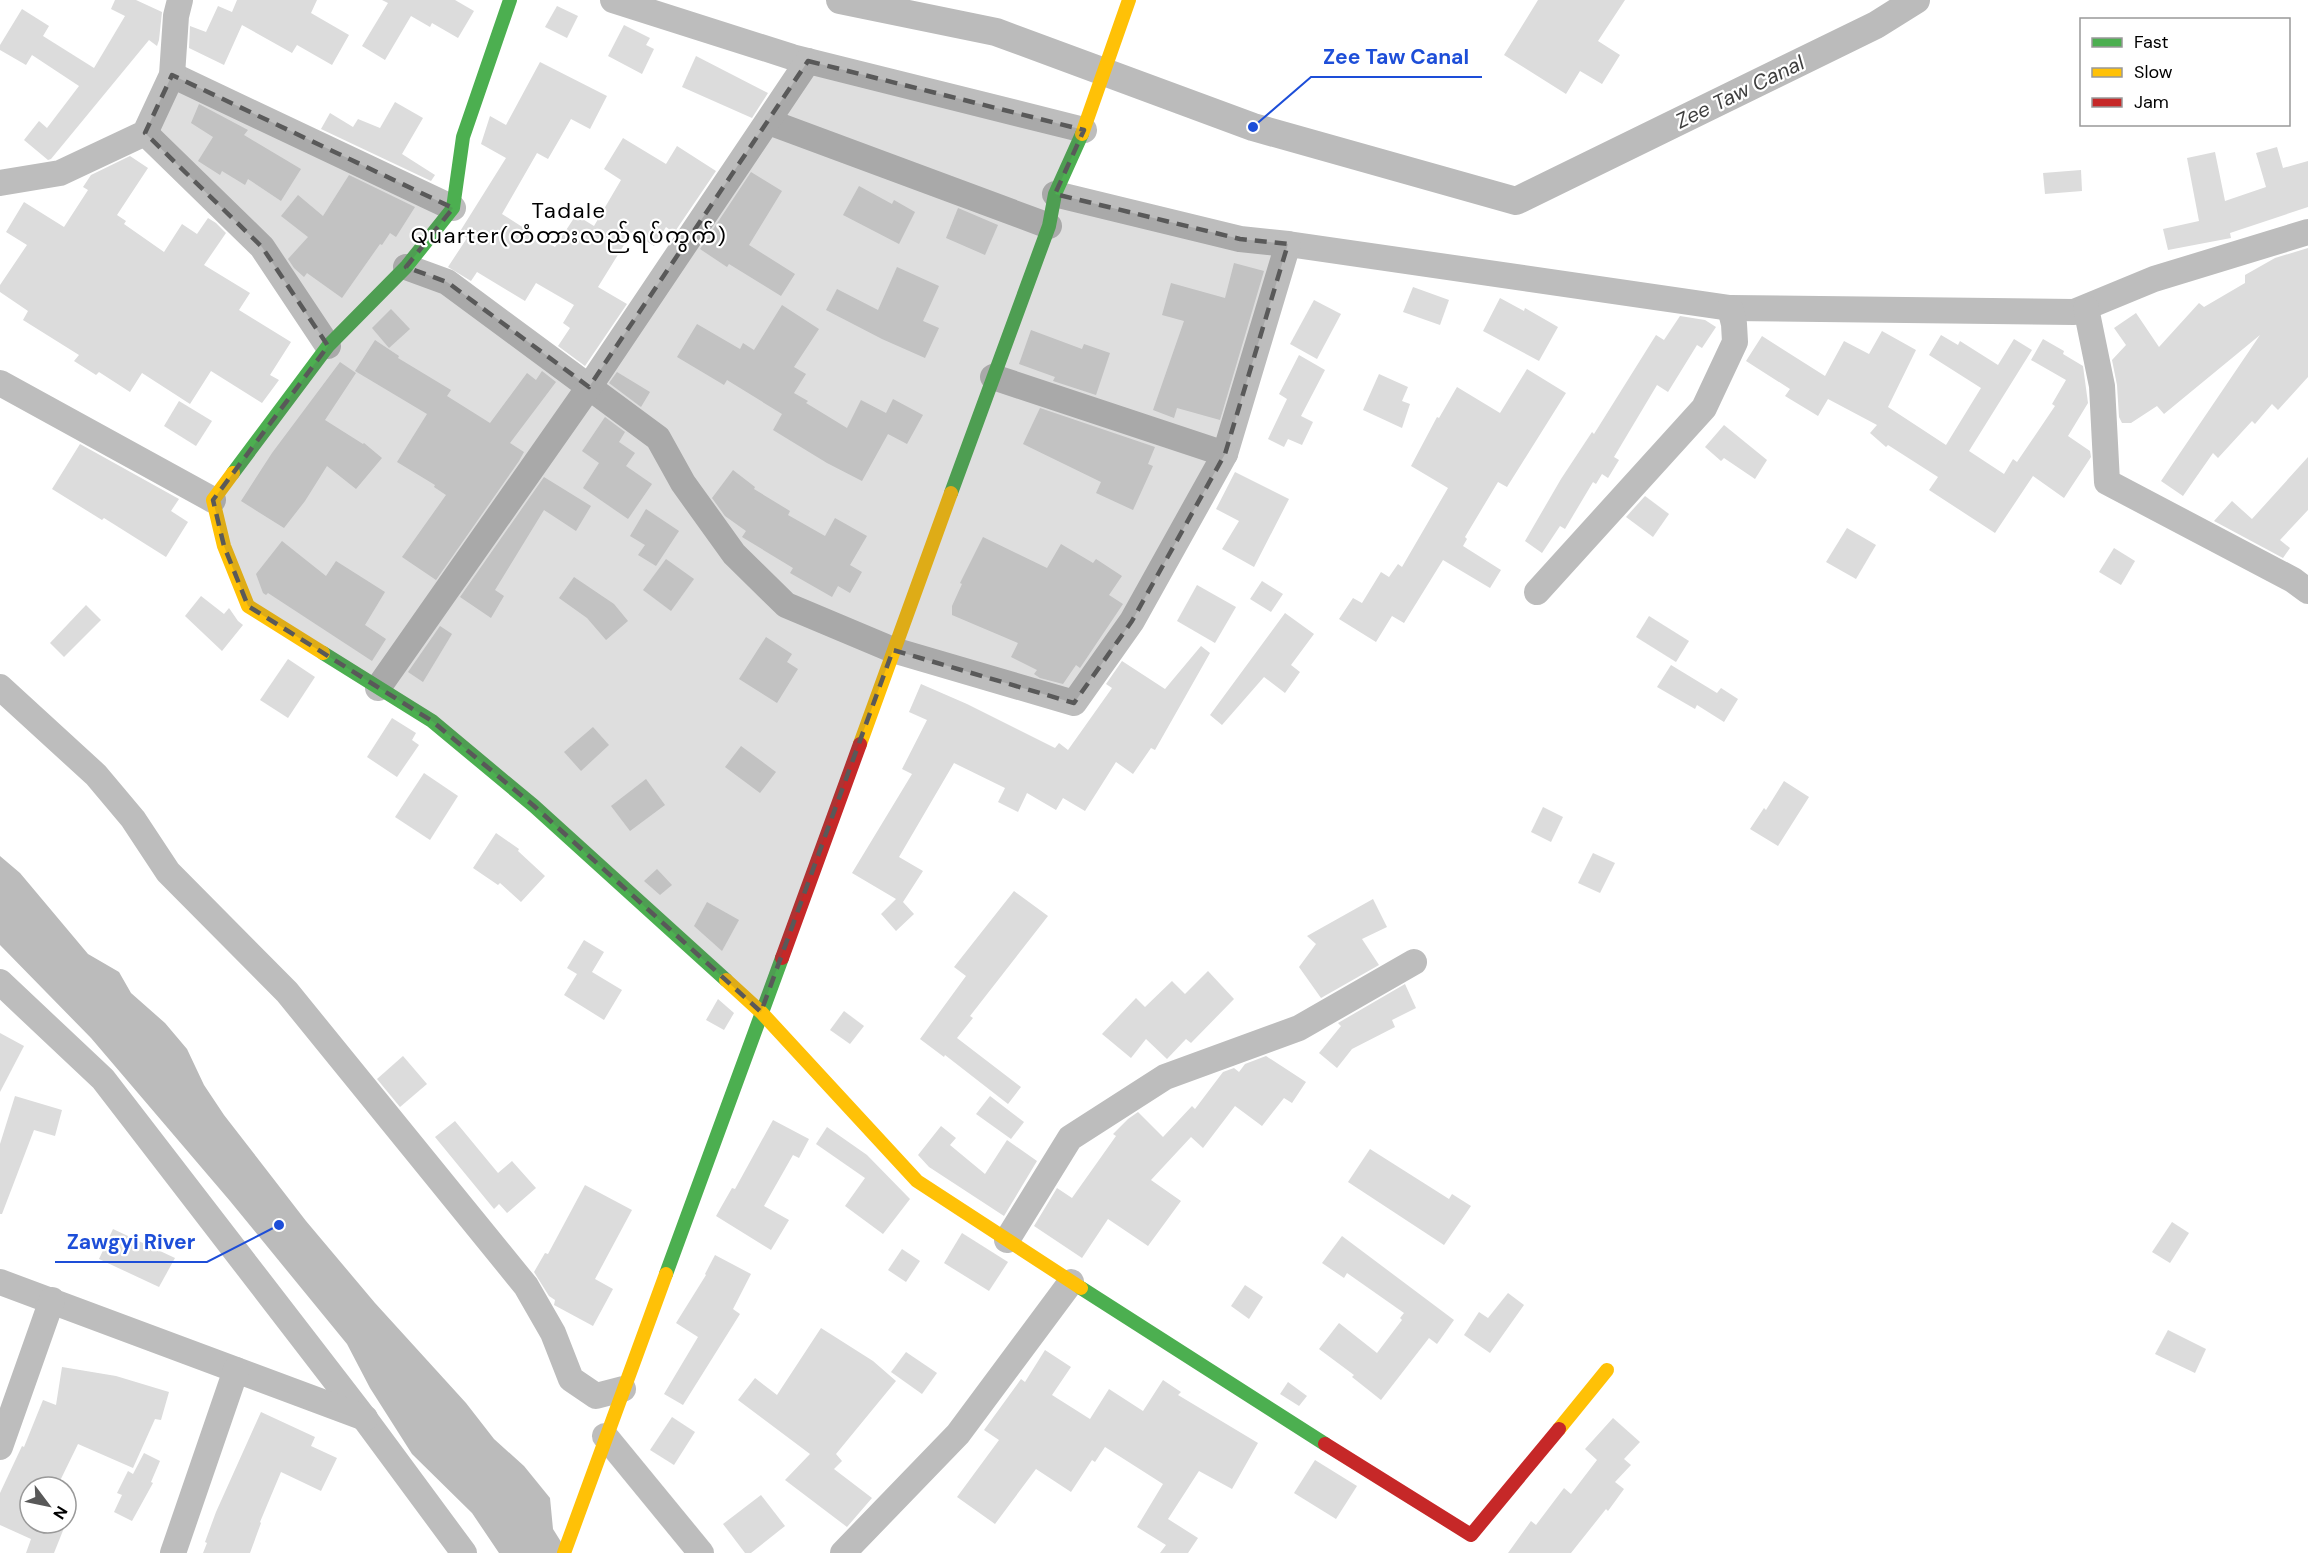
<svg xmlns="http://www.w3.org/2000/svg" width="2308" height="1553" viewBox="0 0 2308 1553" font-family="'DM Sans','Noto Sans Myanmar',sans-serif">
<rect width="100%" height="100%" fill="#fff"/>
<polygon fill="#bbb" points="0,856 20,873 88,954 119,972 131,993 165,1023 187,1049 204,1085 224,1115 306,1221 375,1303 466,1403 494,1439 524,1466 550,1498 553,1529 568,1553 499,1553 472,1513 412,1454 370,1388 347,1344 230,1201 91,1038 0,945"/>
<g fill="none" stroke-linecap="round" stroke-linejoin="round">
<polyline stroke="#bbb" stroke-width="28" points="840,0 996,32 1253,127 1516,201 1876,25 1916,0"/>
</g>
<g fill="#dcdcdc">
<polygon points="115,0 136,0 162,12 159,40 157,46 149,40 51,159 48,160 24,140 39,121 47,128 79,86 32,55 26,65 0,50 0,45 22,9 49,26 43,36 94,68 125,16 111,9"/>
<polygon points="237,0 317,0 311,13 349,35 332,65 297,45 292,53 242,25 224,65 189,48 190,26 206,32 218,6 232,12"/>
<polygon points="382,0 455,0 474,11 458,38 432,23 430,27 411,16 385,60 362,46 388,3"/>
<polygon points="1538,0 1625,0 1598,41 1620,55 1602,84 1580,71 1566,94 1504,55"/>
<polygon points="557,6 578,16 567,38 545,27"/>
<polygon points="624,25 650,38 646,45 654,49 642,74 608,56"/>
<polygon points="696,56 768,93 752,118 682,87"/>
<polygon points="540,62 607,96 590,129 571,119 548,159 537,153 502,214 527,230 555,247 576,215 594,226 621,180 604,169 623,138 666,164 677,146 716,171 674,233 666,227 654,246 632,232 598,287 627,304 585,366 558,346 570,328 563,323 574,305 536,283 525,301 477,272 471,281 448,267 467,238 459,233 506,158 481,144 490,116 506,125"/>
<polygon points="395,102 423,118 402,154 435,175 431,181 321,129 330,113 353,127 358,119 380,128"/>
<polygon points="199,104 248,130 244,135 301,169 281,201 248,179 245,185 222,171 220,175 198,161 213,137 191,123"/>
<polygon points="2277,147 2283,168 2308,161 2308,207 2230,233 2231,238 2168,250 2163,229 2199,221 2187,158 2215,152 2225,201 2266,187 2256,153"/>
<polygon points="130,156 148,168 117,215 126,221 124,224 164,252 182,224 197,234 208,218 216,223 226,233 204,265 250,293 239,310 291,342 270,375 279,380 262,403 211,371 190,404 142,373 130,392 99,372 96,375 74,361 79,355 23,320 28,311 0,292 0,285 27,245 6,232 24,202 64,227 88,190 83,187 91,175"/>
<polygon points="2081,170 2082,191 2045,194 2043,173"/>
<polygon points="751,172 782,191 749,245 795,274 781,296 729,264 727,267 700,249"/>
<polygon points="349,175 415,207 396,237 390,233 382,245 380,244 342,298 307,273 304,277 294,268 288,259 308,237 281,216 298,195 323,216"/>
<polygon points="859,186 892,204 894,200 915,212 899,244 843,215"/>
<polygon points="958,208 998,225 985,255 946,238"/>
<polygon points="2308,248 2308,377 2278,410 2272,404 2255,424 2252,421 2218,458 2213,453 2183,496 2161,481 2260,335 2164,414 2157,406 2131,423 2122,423 2119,417 2117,385 2112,360 2126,345 2114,328 2136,313 2159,347 2199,303 2204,307 2245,283 2245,275 2275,258"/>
<polygon points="1234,263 1264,271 1220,420 1177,408 1174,418 1153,410 1184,321 1162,315 1171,283 1225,298"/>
<polygon points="897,267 939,286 923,321 939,328 925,358 882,339 826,310 837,289 878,310"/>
<polygon points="1413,287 1449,300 1440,325 1403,312"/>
<polygon points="1500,298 1524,311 1525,308 1558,327 1539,361 1483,331"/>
<polygon points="1314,300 1341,314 1317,359 1290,344"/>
<polygon points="782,305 819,329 794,367 806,374 794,393 808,401 806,403 847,428 861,400 886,413 893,399 923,415 907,444 888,434 862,481 827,463 773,430 782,414 727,380 724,385 677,357 697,324 740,349 743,343 754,350"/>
<polygon points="391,309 410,329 389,348 372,328"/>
<polygon points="1680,316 1705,320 1716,327 1702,348 1697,345 1668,392 1657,385 1614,457 1619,460 1608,478 1602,474 1596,484 1593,482 1565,529 1560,526 1542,553 1525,541 1561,479 1592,432 1594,434 1656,335 1664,340"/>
<polygon points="1031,330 1082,349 1084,344 1110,353 1096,395 1053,381 1055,377 1019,364"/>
<polygon points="1882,331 1916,350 1888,407 1946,445 1981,388 1929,355 1941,335 1958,345 1960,341 1998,365 2014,339 2032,350 1969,451 2004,474 2013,459 2017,462 2055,406 2052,404 2066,380 2031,360 2043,339 2064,351 2063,354 2083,366 2088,403 2068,436 2090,451 2091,457 2064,498 2033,476 1995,533 1929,490 1938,477 1888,445 1886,447 1870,433 1877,425 1828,399 1818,416 1785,396 1790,389 1746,361 1762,336 1825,376 1844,341 1869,354"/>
<polygon points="375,340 399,356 398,358 451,390 447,396 490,423 527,373 536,380 542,371 556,382 510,443 524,452 519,461 436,580 402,557 446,495 434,487 435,485 397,462 427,414 355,371"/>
<polygon points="1299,355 1325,370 1301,416 1313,422 1302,445 1288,439 1284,447 1268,439 1287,399 1279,394"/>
<polygon points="340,362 356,373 325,420 363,444 364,443 382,458 356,489 327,466 305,501 284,528 241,501 272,453"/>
<polygon points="1527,369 1566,393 1507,487 1498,482 1465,537 1467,539 1463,546 1501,570 1490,588 1443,560 1404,623 1392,616 1376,642 1339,619 1353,598 1362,603 1381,572 1389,577 1398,564 1402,567 1448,488 1411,466 1437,417 1439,418 1457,387 1500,413"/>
<polygon points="617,372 650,392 641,407 609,383"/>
<polygon points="1379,374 1408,387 1402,401 1410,404 1402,428 1363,410"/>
<polygon points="179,401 212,421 196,446 164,426"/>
<polygon points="1040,408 1155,447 1148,464 1153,466 1133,510 1096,493 1101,482 1023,444"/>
<polygon points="605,417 625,432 619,442 635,453 626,466 652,484 628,519 583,488 599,463 582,451"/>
<polygon points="1724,425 1767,460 1755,479 1724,458 1721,461 1705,447"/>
<polygon points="80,444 179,499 171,511 188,522 166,557 104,518 102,520 52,489"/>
<polygon points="2308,457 2308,510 2280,540 2290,548 2283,558 2214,521 2232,501 2252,519"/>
<polygon points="733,470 755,487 754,489 790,511 788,515 825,536 835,518 867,536 850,565 862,572 850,593 838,586 832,597 790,573 793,568 742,537 746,531 725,516 712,498"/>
<polygon points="1235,472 1289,499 1254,567 1222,549 1239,521 1216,509"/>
<polygon points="544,477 591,506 576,531 544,510 495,590 504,596 491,618 460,597"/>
<polygon points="1645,496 1669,514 1653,537 1626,517"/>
<polygon points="646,509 679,531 656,566 638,555 645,545 630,536"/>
<polygon points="1847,528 1876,545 1856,579 1826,562"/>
<polygon points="983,537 1047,568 1061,544 1093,563 1096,559 1122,576 1109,595 1123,604 1080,668 1076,665 1063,684 1040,678 1034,674 1037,670 1011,657 1018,643 952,615 952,606 962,584 960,583"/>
<polygon points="282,541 326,576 336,561 385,592 365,625 386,639 372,661 268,593 266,595 263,593 256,574"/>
<polygon points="2114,548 2135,561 2121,585 2099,572"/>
<polygon points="666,559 694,579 671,611 643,590"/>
<polygon points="574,577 614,604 628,621 606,640 587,618 559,598"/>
<polygon points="1262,581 1283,594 1271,612 1250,599"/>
<polygon points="1197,585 1236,607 1215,643 1177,621"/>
<polygon points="201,596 224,614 229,608 238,621 243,625 222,651 185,616"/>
<polygon points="86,605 101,620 64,657 50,643"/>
<polygon points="1285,613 1314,634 1291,665 1300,672 1285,693 1264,677 1222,725 1210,715"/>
<polygon points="1649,616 1689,641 1676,662 1636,637"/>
<polygon points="440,626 452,634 423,682 408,672"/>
<polygon points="766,637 792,654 787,662 798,669 777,703 739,679"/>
<polygon points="1201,646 1210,653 1155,750 1151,748 1133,774 1116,762 1085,811 1063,798 1056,810 1027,793 1018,812 998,802 1005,788 954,763 899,857 923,871 903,902 914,914 896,931 881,914 896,899 852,873 912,774 902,769 927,720 909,712 921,684 967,704 1055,748 1059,743 1068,750 1112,688 1106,684 1122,661 1165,689"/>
<polygon points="288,659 315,677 288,718 260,700"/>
<polygon points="1671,665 1717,693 1721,688 1738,699 1724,722 1697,705 1695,709 1657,687"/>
<polygon points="392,718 416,733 412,740 419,745 397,777 367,757"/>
<polygon points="593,727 609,745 581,771 564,752"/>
<polygon points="741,746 776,772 760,793 725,767"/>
<polygon points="424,773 458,796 430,840 395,817"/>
<polygon points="646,779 665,805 630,831 611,806"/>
<polygon points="1784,781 1809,797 1778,846 1750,829 1764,808 1766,810"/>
<polygon points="1543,807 1563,817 1551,842 1531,832"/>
<polygon points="496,833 519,849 518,851 545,876 521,902 500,883 498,885 473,868"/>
<polygon points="1593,853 1615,863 1600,893 1578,883"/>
<polygon points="657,869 672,885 660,895 644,881"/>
<polygon points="1014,891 1048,916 970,1016 973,1018 957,1038 1021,1087 1008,1104 945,1055 944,1057 920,1039 966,976 954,967"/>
<polygon points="1373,899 1387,927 1362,939 1379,965 1321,998 1299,967 1316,944 1307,936"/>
<polygon points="707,902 739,920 722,951 694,926"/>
<polygon points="584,940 604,952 592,972 622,990 604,1020 564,995 577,974 567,968"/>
<polygon points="1208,971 1234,999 1191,1043 1186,1039 1167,1059 1146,1039 1131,1058 1102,1034 1136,998 1145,1007 1172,981 1185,994"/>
<polygon points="1405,984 1416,1008 1392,1020 1395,1027 1352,1049 1337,1068 1319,1053 1341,1026 1338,1023"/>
<polygon points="718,999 734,1013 724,1030 706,1020"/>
<polygon points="844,1011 864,1026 850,1044 830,1030"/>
<polygon points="0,1033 24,1046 0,1092"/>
<polygon points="403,1056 427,1084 400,1107 377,1079"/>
<polygon points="1266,1056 1306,1082 1292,1103 1284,1098 1262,1126 1235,1106 1203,1148 1191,1137 1151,1180 1181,1201 1148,1246 1108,1219 1082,1258 1034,1226 1057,1188 1072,1198 1116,1136 1113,1134 1128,1119 1138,1112 1163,1137 1192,1106 1195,1109 1223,1072 1234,1068 1239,1072 1245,1064"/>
<polygon points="15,1096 62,1110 55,1136 34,1130 2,1214 0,1214 0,1144"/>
<polygon points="990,1096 1024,1122 1011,1139 976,1114"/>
<polygon points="773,1120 809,1139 799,1158 793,1155 764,1206 789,1220 771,1250 716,1216 732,1188 735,1189"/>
<polygon points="455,1121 498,1173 512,1161 536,1188 507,1213 499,1204 494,1209 435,1137"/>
<polygon points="941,1126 956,1138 950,1145 985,1174 1007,1140 1037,1161 1004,1216 929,1167 918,1155"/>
<polygon points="827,1127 867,1155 910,1199 883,1234 845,1206 865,1178 816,1144"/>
<polygon points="1370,1149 1449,1199 1452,1194 1471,1206 1444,1245 1348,1182"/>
<polygon points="585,1185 632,1210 595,1279 613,1289 593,1326 554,1305 555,1300 549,1296 534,1272 545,1253 548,1254"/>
<polygon points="2172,1222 2189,1233 2170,1263 2152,1252"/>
<polygon points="113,1229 175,1258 159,1287 99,1259"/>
<polygon points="962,1233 1008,1262 989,1291 944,1263"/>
<polygon points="1342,1236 1454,1320 1437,1344 1429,1338 1381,1400 1352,1377 1354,1375 1319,1349 1339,1323 1377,1353 1402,1320 1400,1318 1404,1313 1347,1273 1344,1278 1322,1263"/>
<polygon points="902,1249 920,1261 906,1282 888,1270"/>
<polygon points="715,1255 751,1274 733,1309 740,1314 683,1405 664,1394 698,1337 676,1323 706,1275 705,1274"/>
<polygon points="1245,1285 1263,1297 1249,1319 1231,1306"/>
<polygon points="1508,1293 1524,1305 1490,1353 1464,1335 1479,1312 1488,1318"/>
<polygon points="821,1328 873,1361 896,1381 836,1454 842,1461 834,1469 872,1498 847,1527 785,1480 810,1454 738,1400 755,1378 777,1395"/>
<polygon points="2168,1330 2206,1349 2195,1373 2155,1354"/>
<polygon points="1045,1350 1071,1367 1052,1395 1090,1419 1109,1389 1143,1411 1163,1380 1181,1392 1178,1395 1258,1443 1232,1489 1199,1471 1168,1519 1198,1538 1188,1553 1160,1553 1166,1545 1137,1527 1163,1484 1105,1447 1095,1462 1092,1460 1071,1492 1036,1469 995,1524 957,1497 999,1440 984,1430 1021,1379 1025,1382"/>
<polygon points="906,1352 937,1373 922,1394 891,1372"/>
<polygon points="62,1367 116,1376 169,1392 161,1420 155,1419 133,1468 78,1444 57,1487 30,1487 30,1523 66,1523 54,1553 26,1553 31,1539 0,1525 0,1493 22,1446 24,1447 43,1400 56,1405"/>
<polygon points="1288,1382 1307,1396 1299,1406 1280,1394"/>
<polygon points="261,1412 315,1437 311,1446 337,1458 321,1491 281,1472 260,1522 261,1523 250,1553 203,1553 207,1543 205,1542 216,1512"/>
<polygon points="672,1417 695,1432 674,1465 650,1450"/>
<polygon points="1613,1418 1640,1442 1624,1459 1631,1465 1615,1482 1624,1489 1608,1511 1606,1509 1571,1553 1508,1553 1531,1521 1536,1525 1564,1488 1571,1494 1597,1460 1585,1449"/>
<polygon points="144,1453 160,1461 151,1482 153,1483 132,1521 114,1512 122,1495 117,1493 128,1471 133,1474"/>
<polygon points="1315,1460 1357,1486 1336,1519 1294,1493"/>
<polygon points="761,1495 785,1526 751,1553 745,1553 723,1524"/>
</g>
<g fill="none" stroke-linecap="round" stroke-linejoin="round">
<g stroke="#bdbdbd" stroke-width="26">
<polyline points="613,0 792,57 1084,130"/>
<polyline points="172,75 453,208"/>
<polyline points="769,122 1049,226"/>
<polyline points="145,133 262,247 328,346"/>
<polyline points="0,183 60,173 145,133 172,75 176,16 180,0"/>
<polyline points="1055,194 1240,239 1288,244 1730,308 2074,312 2154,279 2308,232"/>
<polyline points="406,267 447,282 658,438 683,483 734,554 786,605 893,650 1074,703 1132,621 1225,454 1288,244"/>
<polyline points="2086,308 2102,386 2107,482 2293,580 2308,591"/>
<polyline points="993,377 1225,454"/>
<polyline points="0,383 213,500"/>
<polyline points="1537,592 1704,408 1735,342 1734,324 1730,308"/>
<polyline points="0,687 96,775 133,819 168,872 287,992 526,1286 553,1333 571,1379 596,1396 623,1389"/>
<polyline points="378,688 589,387 808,61"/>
<polyline points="0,982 103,1079 365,1419 464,1553"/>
<polyline points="1007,1240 1070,1138 1165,1077 1299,1028 1414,962"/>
<polyline points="0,1282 365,1418"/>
<polyline points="605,1436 701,1553"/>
<polyline points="0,1447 52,1300"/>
<polyline points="173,1553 236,1370"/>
<polyline points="843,1553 958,1434 1071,1282"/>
</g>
<g stroke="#4caf50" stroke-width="14">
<polyline points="233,473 328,346 406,267 453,208 463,137 510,0"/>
<polyline points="951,493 1049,226 1055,194 1082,134"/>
<polyline points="323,653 432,721 534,806 726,980"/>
<polyline points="666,1274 782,958"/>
<polyline points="1081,1288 1325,1444"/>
</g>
<g stroke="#ffc107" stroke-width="14">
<polyline points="1082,134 1129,0"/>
<polyline points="233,473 213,500 224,546 248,606 323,653"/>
<polyline points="860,744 951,493"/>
<polyline points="726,980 761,1012 917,1181 1081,1288"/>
<polyline points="1559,1429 1607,1370"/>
<polyline points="564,1553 666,1274"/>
</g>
<g stroke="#c62828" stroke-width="14">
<polyline points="782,958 860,744"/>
<polyline points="1325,1444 1471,1535 1559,1429"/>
</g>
</g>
<path fill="#595959" fill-opacity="0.2" stroke="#595959" stroke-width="4.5" stroke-dasharray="12 8" stroke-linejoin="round" d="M808,61l276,69 -29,64 185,45 48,5 -63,210 -93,167 -58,82 -181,-53 -132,362 -227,-206 -102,-85 -184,-115 -24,-60 -11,-46 115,-154 -66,-99 -117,-114 27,-58 281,133 -47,59 41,15 142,105z"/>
<g text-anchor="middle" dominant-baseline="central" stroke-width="4.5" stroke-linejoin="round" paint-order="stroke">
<g font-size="21" font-style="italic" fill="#3f3f3f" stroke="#fff">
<text transform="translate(1740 92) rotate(-26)">Zee Taw Canal</text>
</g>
<g font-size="22" letter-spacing="1.5" fill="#000" stroke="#fff">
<text x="569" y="210">Tadale<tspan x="569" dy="25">Quarter(တံတားလည်ရပ်ကွက်)</tspan></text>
</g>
</g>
<path fill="none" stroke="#1d4ed8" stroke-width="2" d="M1253 127L1311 77H1482M279 1225L207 1262H55"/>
<g fill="#1d4ed8" stroke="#fff" stroke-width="2">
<circle cx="1253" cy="127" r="6"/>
<circle cx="279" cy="1225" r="6"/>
</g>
<g font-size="21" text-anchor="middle" font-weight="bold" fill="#1d4ed8" stroke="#fff" stroke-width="4.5" stroke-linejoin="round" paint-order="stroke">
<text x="1396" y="64">Zee Taw Canal</text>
<text x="131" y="1249">Zawgyi River</text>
</g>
<rect x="2080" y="18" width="210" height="108" fill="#ffffff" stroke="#999999" stroke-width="1.5"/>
<rect x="2092" y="38" width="30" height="9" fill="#4caf50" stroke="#999999" stroke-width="1.5"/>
<text x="2134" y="48" font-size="18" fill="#000000">Fast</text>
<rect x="2092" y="68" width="30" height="9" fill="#ffc107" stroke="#999999" stroke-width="1.5"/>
<text x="2134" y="78" font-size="18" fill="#000000">Slow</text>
<rect x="2092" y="98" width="30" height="9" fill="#c62828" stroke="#999999" stroke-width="1.5"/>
<text x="2134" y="108" font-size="18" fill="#000000">Jam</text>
<g transform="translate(48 1505) rotate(122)"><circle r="28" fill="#ffffff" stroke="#999999" stroke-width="1.5"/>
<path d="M0-4.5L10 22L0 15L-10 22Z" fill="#595959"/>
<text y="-9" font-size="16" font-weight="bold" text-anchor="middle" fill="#000000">N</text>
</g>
</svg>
